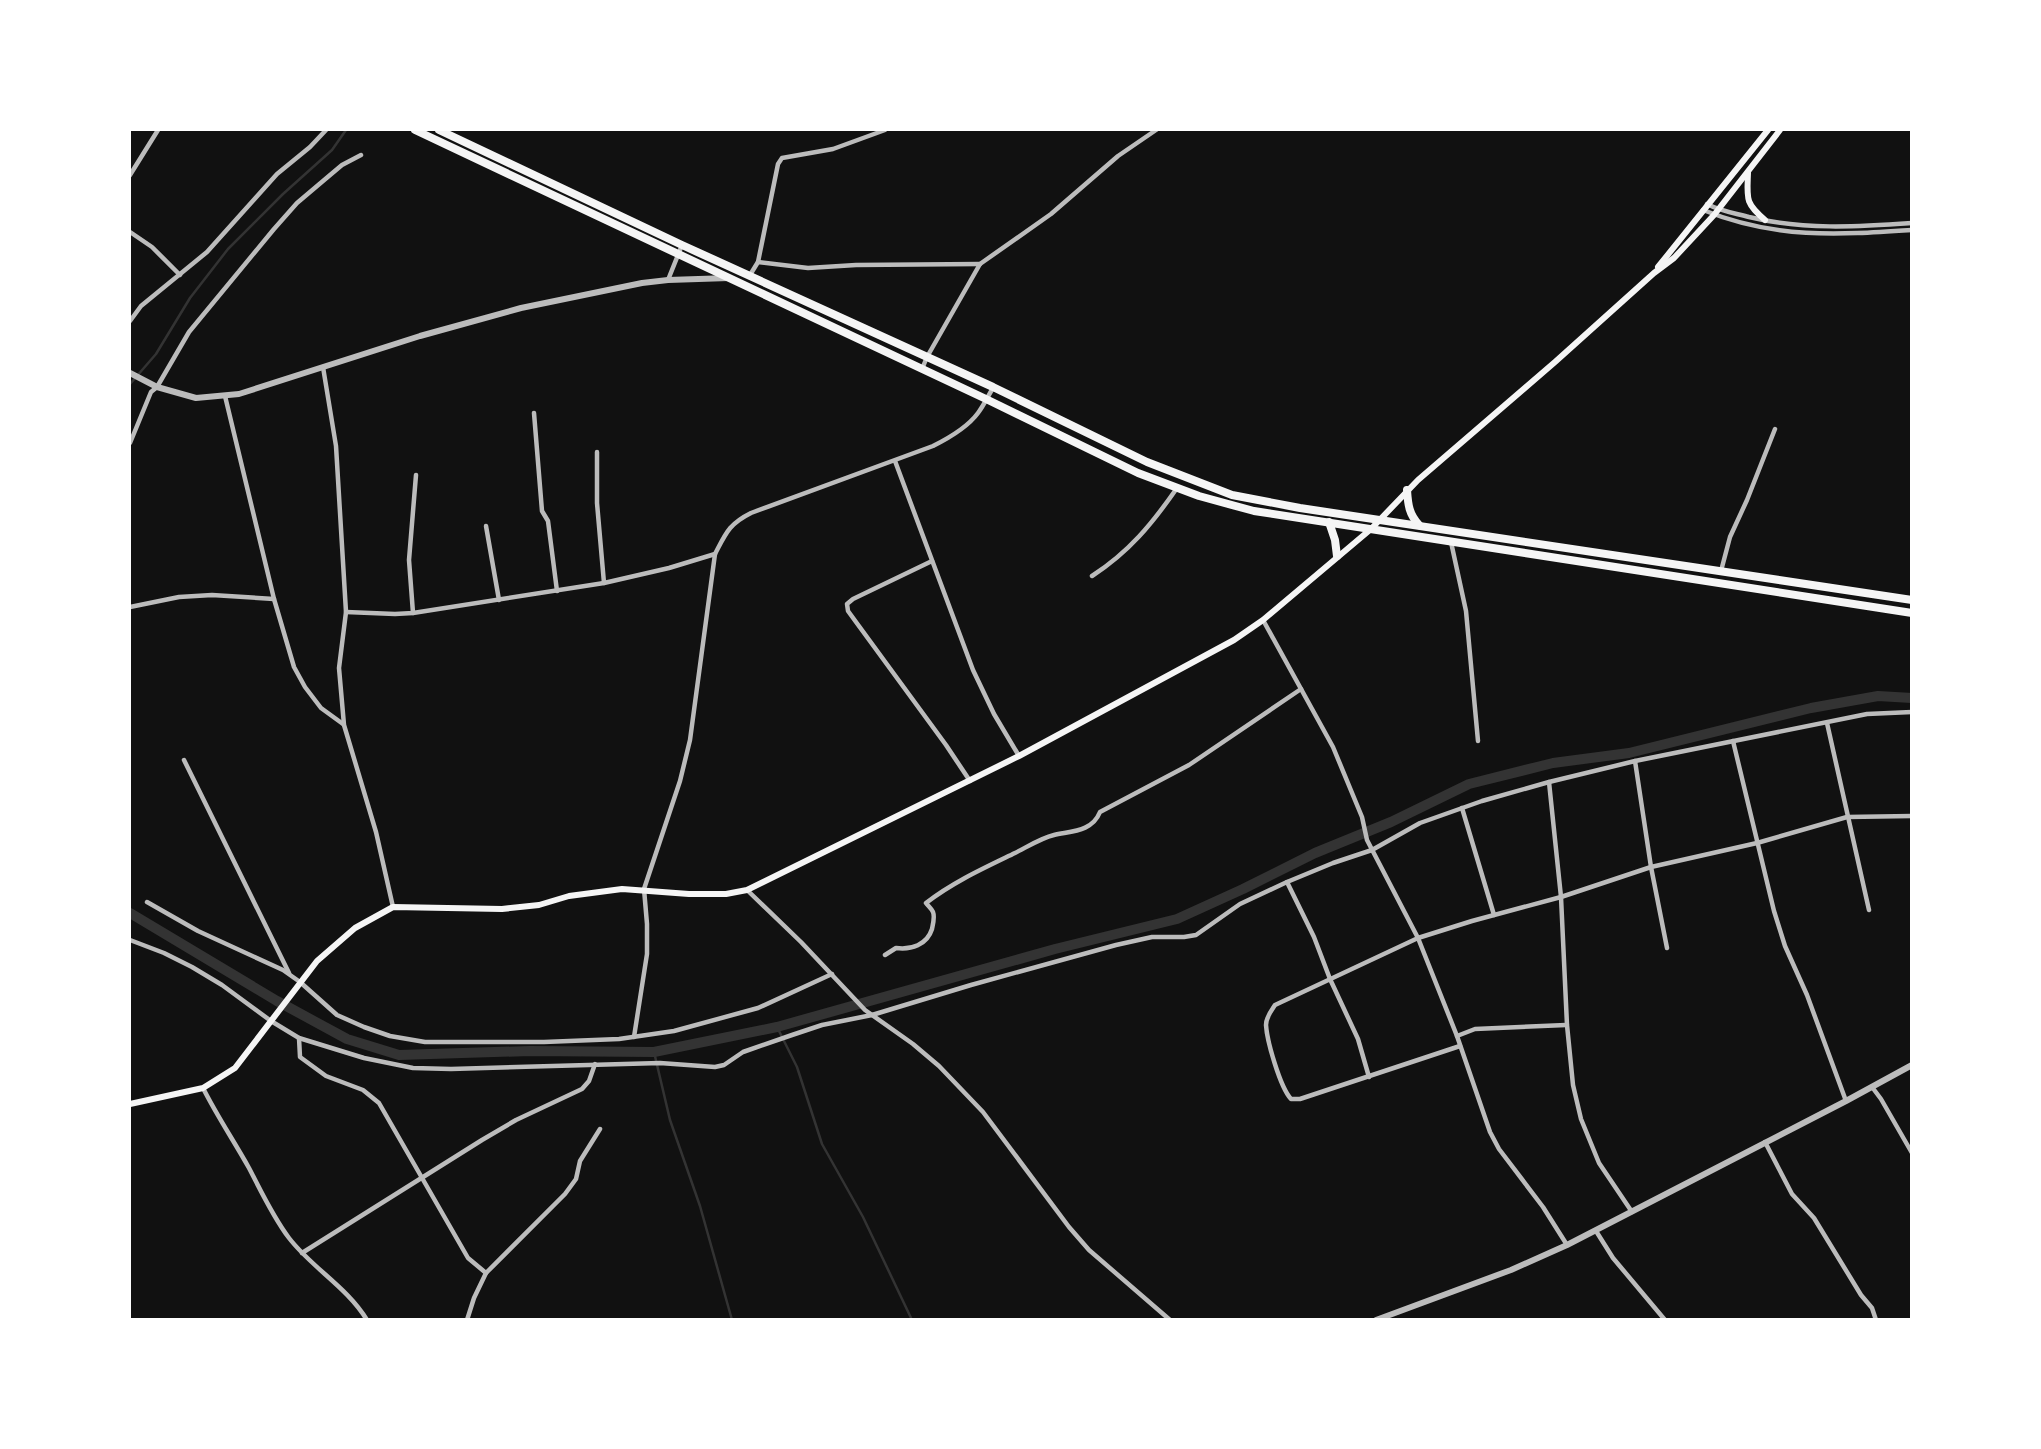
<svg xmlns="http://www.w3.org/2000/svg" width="2041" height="1449" viewBox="0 0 2041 1449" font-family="Poppins,sans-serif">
<rect width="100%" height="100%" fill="#111"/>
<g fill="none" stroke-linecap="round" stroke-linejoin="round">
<g stroke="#333" stroke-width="2.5">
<polyline points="130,384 156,354 190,298 228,249 283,194 332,150 346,130"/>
<polyline points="777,1027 797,1067 822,1144 863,1217 912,1320"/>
<polyline points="654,1052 670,1120 700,1206 732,1320"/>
</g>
<polyline stroke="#333" stroke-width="10" points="130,913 277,1001 347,1039 399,1055 530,1051 654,1052 777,1027 1055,949 1177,919 1243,889 1315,853 1391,822 1469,784 1553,763 1629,753 1811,708 1878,696 1912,698"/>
<g stroke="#bcbcbc" stroke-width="4.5">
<polyline points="130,175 158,130"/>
<path d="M1707,204c13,7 27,9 42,13 54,13 107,10 163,6"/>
<path d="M1703,210c72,29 133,25 209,20"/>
<polyline points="130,232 152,247 180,275"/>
<polyline points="758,262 808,268 856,265 980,264"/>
<polyline points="750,275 758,262 778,164 782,158 833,149 885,130"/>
<polyline points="668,280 682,245"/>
<polyline points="130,321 141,306 207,252 277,174 310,147 326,130"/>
<polyline points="323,367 336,446 346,612 339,668 344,725 376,832 393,907"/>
<polyline points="922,369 927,357 980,264 1051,214 1118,156 1156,130"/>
<polyline points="225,396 274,599 294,667 305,687 321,708 343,724"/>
<polyline points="534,413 542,511 548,521 557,591"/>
<polyline points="130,443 151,392 157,387 189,332 274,229 297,203 323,181 342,165 361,155"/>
<polyline points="597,452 597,503 604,583"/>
<polyline points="895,461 973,670 994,714 1019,756"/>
<polyline points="486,526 499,600"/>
<polyline points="1451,542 1466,611 1478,741"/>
<polyline points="932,561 853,599 847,604 848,611 856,622 946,745 970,781"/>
<polyline points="1721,571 1730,537 1747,500 1775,429"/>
<path d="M1092,576c37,-24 60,-52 85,-88"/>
<polyline points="130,607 179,597 212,595 274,599"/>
<polyline points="346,612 395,614 413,613 604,583 669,568 715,554"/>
<polyline points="413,613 409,560 416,475"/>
<polyline points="1263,620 1333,747 1362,817 1367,840 1418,938 1457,1036 1490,1132 1499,1149 1543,1207 1567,1245"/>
<polyline points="1827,723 1869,910"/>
<polyline points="1733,741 1774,911 1785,946 1807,995 1846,1101"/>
<polyline points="184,760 289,973"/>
<polyline points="1635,761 1651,867 1667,948"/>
<polyline points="1549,782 1561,897 1567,1025 1573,1085 1581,1119 1599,1163 1632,1212"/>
<polyline points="1462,808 1494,915"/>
<polyline points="1287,882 1314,937 1330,979 1358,1039 1369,1077"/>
<polyline points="747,890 801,942 865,1010 913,1044 939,1066 983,1112 1069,1227 1089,1250 1170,1320"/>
<polyline points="147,902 198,931 283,970 300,982 337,1015 364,1027 390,1036 425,1042 544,1042 619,1039 674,1031 758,1008 832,974"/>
<polyline points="130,940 164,953 192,967 222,985 271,1021 299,1038 364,1058 413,1068 451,1069 660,1063 715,1067 724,1065 743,1052 792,1035 822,1025 872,1015 971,985 1116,945 1152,937 1184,937 1196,935 1240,904 1287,882 1333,863 1372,850 1420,823 1482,801 1549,782 1635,761 1867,714 1912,712"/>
<path d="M885,955l11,-7c15,2 31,-3 36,-19 1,-5 3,-12 1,-17 -2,-4 -5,-6 -7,-9 27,-21 58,-35 89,-50 12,-6 26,-15 39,-18 17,-4 38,-3 46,-23l89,-47 112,-76"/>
<polyline points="1457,1036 1475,1029 1566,1025"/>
<path d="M634,1037l13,-83v-30l-3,-35 36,-108 10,-41 25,-186c11,-21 14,-30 36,-41l182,-67c16,-8 34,-18 45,-33 6,-8 10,-17 15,-25"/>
<polyline points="299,1038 300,1057 326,1076 363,1090 379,1103 468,1258 486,1273"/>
<path d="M1460,1046l-160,53h-9c-11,-12 -24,-58 -25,-74 0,-8 5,-14 9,-20l143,-67 54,-17 89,-24 90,-30 106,-24 90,-26 65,-1"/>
<polyline points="1872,1087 1881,1099 1912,1153"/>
<path d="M203,1088c14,28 31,53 46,80 12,23 24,49 40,70 23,30 58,49 78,82"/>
<polyline points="1765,1142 1792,1194 1814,1218 1861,1295 1872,1308 1876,1320"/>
<polyline points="1596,1231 1613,1258 1665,1320"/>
<polyline points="302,1253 482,1140 516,1120 582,1089 589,1081 595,1064"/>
<polyline points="467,1320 474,1298 486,1273 565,1194 576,1179 580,1161 600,1129"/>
</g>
<g stroke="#bcbcbc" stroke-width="6">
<polyline points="130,373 157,387 196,398 239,394 420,336 521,308 642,283 668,280 729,278"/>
<polyline points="1376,1320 1511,1270 1567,1245 1846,1101 1912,1065"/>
</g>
<g stroke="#f5f5f5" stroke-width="6">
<path d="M1748,173c-1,26 -3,30 17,47"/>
<polyline points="1658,267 1768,130"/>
<polyline points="130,1104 203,1088 235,1068 317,961 355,928 393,907 502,909 539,905 569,896 622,889 689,894 726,894 747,890 1019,756 1234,640 1263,620 1371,529 1418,480 1555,362 1654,273 1674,258 1714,215 1780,130"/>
</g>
<g stroke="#f5f5f5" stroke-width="8">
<polyline points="415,130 986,399 1138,473 1199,496 1254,511 1912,613"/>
<polyline points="439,130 682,245 993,387 1147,462 1232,495 1300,508 1912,600"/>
<path d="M1407,490c1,15 2,24 12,35"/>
<polyline points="1329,522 1335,540 1337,556"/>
</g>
</g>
<rect width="2041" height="1449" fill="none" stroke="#ffffff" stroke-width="262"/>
</svg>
